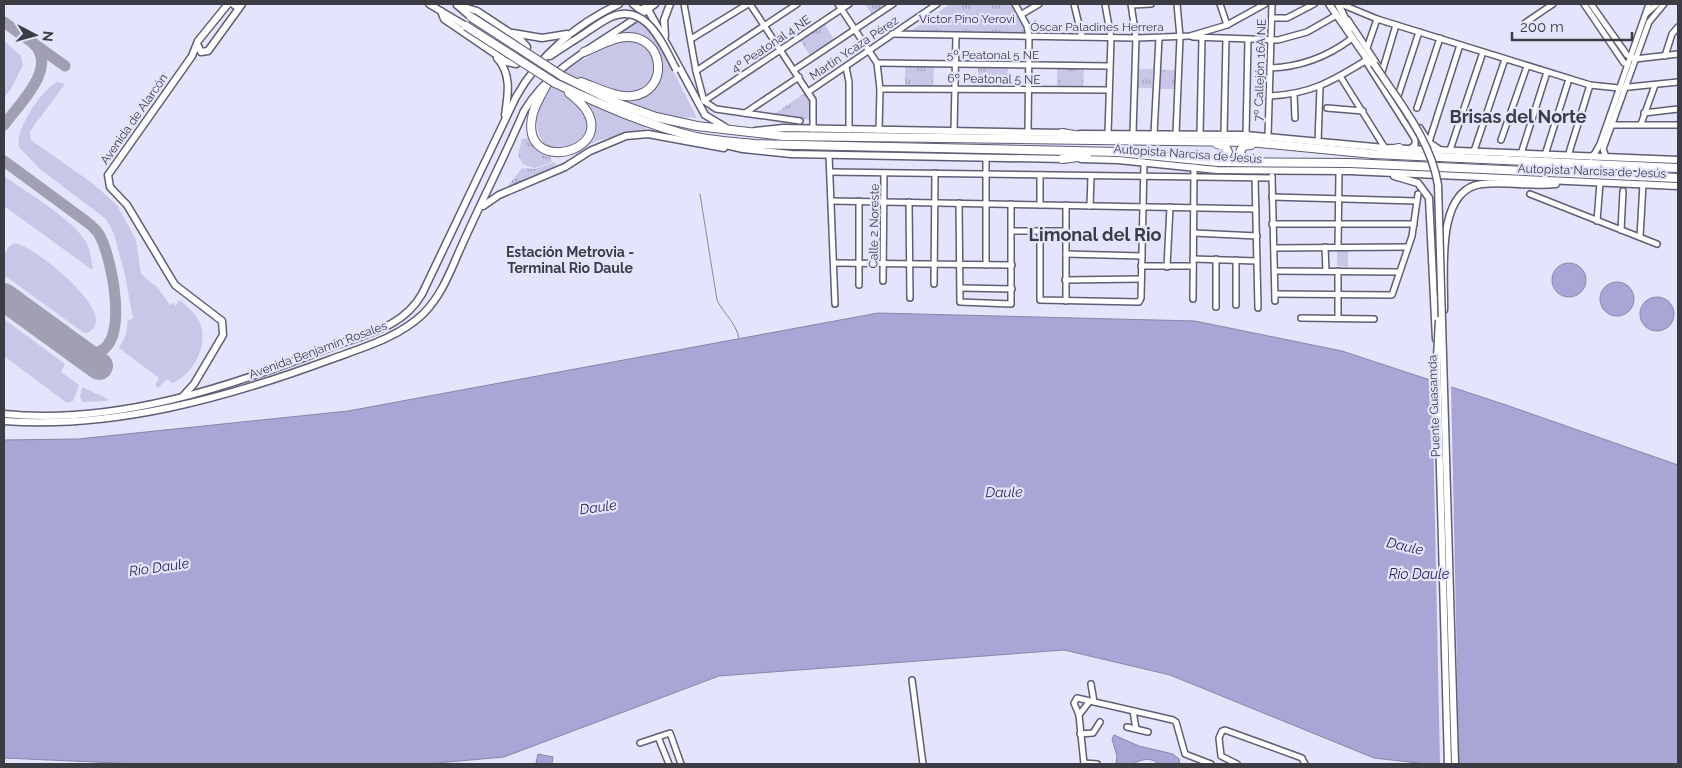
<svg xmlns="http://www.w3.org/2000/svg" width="1682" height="768" viewBox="0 0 1682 768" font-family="Raleway,sans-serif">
<defs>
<pattern id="park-tufts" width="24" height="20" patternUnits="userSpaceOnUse" patternTransform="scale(1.25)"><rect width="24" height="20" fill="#c8c7e7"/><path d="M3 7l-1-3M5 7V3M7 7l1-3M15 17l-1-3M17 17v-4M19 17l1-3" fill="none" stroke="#a4a3bd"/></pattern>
</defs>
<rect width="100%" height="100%" fill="#e4e4fc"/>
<g fill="#c8c7e7">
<path d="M640,20l15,15 42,83 -26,-1 -70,-24 -6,11 50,22 1,4 -47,10 -16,8 9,-14 -5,-3c-29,50 -83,-6 -23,-59 14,-12 35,-20 51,-29l2,-8z"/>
<polygon points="4,41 21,56 23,65 11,89 4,98"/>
<path d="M57,82l8,2 -35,47 1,9 61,43 25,22 19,35 5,34 16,13 13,18 3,-2 3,3 3,-6c8,6 16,13 21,23 9,21 -7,53 -28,60l-5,-4 -9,9 -3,-3 4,-7 -40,-30 7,-13 2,-15 5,-1 -8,-44 -11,-41 -8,-15 -66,-50 -21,-22c-5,-16 23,-58 38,-65z"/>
<path d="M4,176c22,16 70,44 82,66 5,8 5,18 7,27h-2l-87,-63z"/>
<path d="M15,243c20,4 94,63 79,84 -3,4 -5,6 -10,6l-80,-58c0,-12 -2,-27 11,-32z"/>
<polygon points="1337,250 1348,250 1348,267 1337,266"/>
<polygon points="4,319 65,364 61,372 79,385 73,401 67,403 4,356"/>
<polygon points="82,387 108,399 108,401 82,402 80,396"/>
</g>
<g fill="url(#park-tufts)">
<polygon points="865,4 890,4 873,16"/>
<polygon points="950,4 1011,4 1026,26 1026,34 908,33"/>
<polygon points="824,23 835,41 811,57 800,40"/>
<polygon points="905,65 934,66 933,88 905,88"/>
<polygon points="978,67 1008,67 1006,88 978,88"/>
<polygon points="1057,69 1084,69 1083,88 1057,88"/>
<polygon points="1136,69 1153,69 1152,88 1136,88"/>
<polygon points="1159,70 1176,70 1175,89 1159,89"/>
<polygon points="805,93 810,101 811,120 774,114"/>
<path d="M527,138c7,8 11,17 24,19l1,5 -17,6 -12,-4 -5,-9 4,-16z"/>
<polygon points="555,162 557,167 507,187 522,168 534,169"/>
</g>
<g fill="#a8a6d5" stroke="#8886aa">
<circle cx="1569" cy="280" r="17"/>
<circle cx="1617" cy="299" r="17"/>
<circle cx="1657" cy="314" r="17"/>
<polygon points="878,313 1195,321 1342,351 1506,405 1678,465 1678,764 1427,764 1374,758 1170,675 1064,650 719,676 504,757 426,764 140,764 4,758 4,440 78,439 348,411"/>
<path d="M1114,735l25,11 34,8 6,5 1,5h-21c-10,-8 -17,-4 -27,0 -5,1 -11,0 -16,0l1,-8 -5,-17z"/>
<polygon points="538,754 553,757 552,764 536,763"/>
</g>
<polygon fill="#e4e4fc" points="1432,378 1451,384 1459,764 1440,764"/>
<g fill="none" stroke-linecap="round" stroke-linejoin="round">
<path stroke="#8886aa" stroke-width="1" d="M700,194l17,106c7,14 19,23 22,38"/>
<g stroke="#a0a0b2" stroke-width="11">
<polyline points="4,22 65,66"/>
<path d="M4,125c15,-21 54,-57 30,-81"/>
<path d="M4,161l83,61c5,4 10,8 13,14 13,25 36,134 -21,115"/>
</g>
<polyline stroke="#a0a0b2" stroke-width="28" points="4,297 99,366"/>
<g stroke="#5f5e73" stroke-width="8">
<g id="minor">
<polyline points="232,4 239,9"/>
<polyline points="684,4 696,71 704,101 716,109 800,121"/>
<polyline points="750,4 813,100 813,129"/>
<polyline points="838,4 877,63 880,89 879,130"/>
<polyline points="1015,4 1027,26 1029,36 1028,133"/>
<polyline points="1074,4 1082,37"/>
<polyline points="1105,4 1111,38 1108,134"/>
<polyline points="1131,4 1136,38 1133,133"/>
<polyline points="1220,4 1227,25"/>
<polyline points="1341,4 1377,19 1590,85 1619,88 1678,82"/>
<polyline points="1584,4 1624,63 1628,65"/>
<polyline points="1591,4 1627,55 1635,59 1678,54"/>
<polyline points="1132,5 1151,4"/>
<polyline points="1647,13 1657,4"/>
<polyline points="1022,14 1039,4"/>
<polyline points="1272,18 1287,18 1314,4"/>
<polyline points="1348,20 1379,67"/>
<polyline points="1525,23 1553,4"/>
<polyline points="892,34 1136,38 1190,36 1227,25 1265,4"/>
<polyline points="1193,37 1278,40 1307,32 1335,16"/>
<polyline points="691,39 748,4"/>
<polyline points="1367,48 1377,19"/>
<polyline points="1665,56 1672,34 1678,27"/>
<polyline points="1365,60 1415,139 1415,145 1411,148"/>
<polyline points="877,63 1109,66"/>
<polyline points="846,67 849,82 849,130"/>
<path d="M1270,68c30,-1 57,-11 81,-29"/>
<polyline points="794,70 893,4"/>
<polyline points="696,71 797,4"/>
<polyline points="1382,72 1396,25"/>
<polyline points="1340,76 1385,148"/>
<polyline points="880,89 1109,90"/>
<polyline points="808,92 937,4"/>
<polyline points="1294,94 1295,118"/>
<path d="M1270,96c40,-2 61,-14 95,-35"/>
<polyline points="1398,96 1419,32"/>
<polyline points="704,101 849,4"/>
<polyline points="1327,108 1363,111"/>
<polyline points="1417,108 1440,38"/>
<polyline points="745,113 799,77"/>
<polyline points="1644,113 1678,109"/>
<polyline points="1641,124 1655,85"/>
<polyline points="1612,125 1678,125"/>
<polyline points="1420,128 1429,142 1439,149"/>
<polyline points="954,131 956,36"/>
<polyline points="1154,134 1159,38"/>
<polyline points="1176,134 1180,37 1177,4"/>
<polyline points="1200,134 1202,38"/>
<polyline points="1224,134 1226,39"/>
<polyline points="1246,135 1248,40"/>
<polyline points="1268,136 1272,4"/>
<polyline points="1501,140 1527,66"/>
<polyline points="1318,142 1320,87"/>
<polyline points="1429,142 1460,45"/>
<polyline points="1450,150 1483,52"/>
<polyline points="1474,151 1505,59"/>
<polyline points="1521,154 1547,72"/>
<polyline points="829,155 835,304"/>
<polyline points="1545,155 1569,79"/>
<polyline points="1568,156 1590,85"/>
<polyline points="1591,157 1595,153 1600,144 1649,4"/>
<polyline points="1606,157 1603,149 1649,22 1664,4"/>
<polyline points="830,172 1272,178"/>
<polyline points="1272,176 1275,301"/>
<polyline points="1255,178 1258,308"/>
<polyline points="1530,194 1657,244"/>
<polyline points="1272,197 1417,201"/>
<polyline points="831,201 1256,209"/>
<polyline points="859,201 859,285"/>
<polyline points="909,202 910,298"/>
<polyline points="959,203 960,302 1011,304 1011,204"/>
<polyline points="1040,205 1040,175"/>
<polyline points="1090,206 1091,176"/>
<polyline points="1597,221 1600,183"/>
<polyline points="1272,224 1414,224"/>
<polyline points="1040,230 1040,300 1139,302 1141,298 1144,162"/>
<polyline points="1621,230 1623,191"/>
<polyline points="1012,231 1066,231"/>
<polyline points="1194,233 1257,236"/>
<polyline points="1640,237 1643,184"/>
<polyline points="1325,247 1326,271"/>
<polyline points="1338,247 1339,171"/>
<polyline points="1274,248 1408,247"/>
<polyline points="1066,254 1142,256"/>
<polyline points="1193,259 1257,261"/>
<polyline points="1216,259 1216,307"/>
<polyline points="1236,260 1236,305"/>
<polyline points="834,263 1012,265"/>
<polyline points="986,265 986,158"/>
<polyline points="1141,266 1193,266"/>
<polyline points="1167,267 1170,207"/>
<polyline points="1275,271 1399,272"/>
<polyline points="1065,280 1141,279"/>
<polyline points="883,281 884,173"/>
<polyline points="934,284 935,173"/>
<polyline points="961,288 1012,289"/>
<polyline points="1275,294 1392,295 1412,236 1418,194"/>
<polyline points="1193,299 1194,167"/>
<polyline points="1066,301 1066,205"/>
<polyline points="1338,317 1338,271"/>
<polyline points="1301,318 1374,319"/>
<polyline points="912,680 923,764"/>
<polyline points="1091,684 1094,702"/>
<polyline points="1133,711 1136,729"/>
<polyline points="1079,715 1089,702"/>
<polyline points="1127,727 1148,732"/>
<polyline points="1080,734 1093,733 1100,722"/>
<polyline points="658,737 669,764"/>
<polyline points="640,743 670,733 681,764"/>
<polyline points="1084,763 1097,764"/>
<polyline points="1084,764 1079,715 1074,703 1077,698 1173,720 1176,722 1185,754 1211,764"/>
<polyline points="1237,764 1221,756 1219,738 1222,731 1225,730 1302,758 1305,764"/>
</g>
</g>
<g stroke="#5f5e73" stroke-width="9">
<g id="major">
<polyline points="429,4 466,26"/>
<polyline points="633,4 639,9 647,9"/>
<polyline points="645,4 705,115 725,127"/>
<polyline points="1329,4 1372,66"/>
<polyline points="1338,4 1350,28"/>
<polyline points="457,5 471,17"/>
<polyline points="441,11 444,19 507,62 516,64 525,59 527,47 521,40 477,11 457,5"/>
<polyline points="513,33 542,38 567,34"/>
<polyline points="665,36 664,20 670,4"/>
<polyline points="197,44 201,52 208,51 242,4"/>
<polyline points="550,56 573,41"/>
<path d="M497,58c15,16 11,37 8,57"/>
<polyline points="755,131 783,128 1065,133"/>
<polyline points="1080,134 1246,135 1385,148 1678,160"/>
<polyline points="717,143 743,149 791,154 1066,159"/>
<polyline points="1081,159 1118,160 1217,170 1350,171 1678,186"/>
<polyline points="1394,176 1418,183 1429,198 1436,339"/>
<polyline points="483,206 499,195 565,167 590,151 626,136 648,134 724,148"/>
<path d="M1444,310c1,-34 -10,-121 38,-126 25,-3 49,3 74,0"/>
<polyline points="184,395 194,384 223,335 222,321 175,285 127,205 110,187 108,175 192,56 198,41 228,4"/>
<path d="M4,414c111,11 223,-26 325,-66 35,-14 73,-19 93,-54l94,-197c23,-41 60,-73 103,-93"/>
<path d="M4,421c110,8 222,-23 325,-61 32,-12 69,-22 94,-46 20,-20 28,-45 39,-69 20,-45 43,-89 62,-134 31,-51 86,-71 131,-107"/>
</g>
</g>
<g stroke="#5f5e73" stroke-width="10">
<g id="highway">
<path d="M552,75c-6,12 -15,25 -19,38 -18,71 108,34 36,-20"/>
<polyline points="562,76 617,103 656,117 697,126 783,136 1249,142 1373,154 1678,168"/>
<path d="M581,82c15,5 35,16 51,14 38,-4 33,-60 -5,-59 -14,0 -30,10 -43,15"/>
<path d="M555,83c46,22 92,42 141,54 19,4 39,5 58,7l364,8 100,10 132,1 328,15"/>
<polyline points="1062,133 1087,137"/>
<polyline points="1381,152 1399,148"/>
<polyline points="1062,159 1087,156"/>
<polyline points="1216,159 1224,158 1228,152 1225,146 1217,144"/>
<polyline points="1251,160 1243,159 1240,152 1243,146 1251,145"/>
</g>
</g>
<use href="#minor" stroke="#fff" stroke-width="5"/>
<use href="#major" stroke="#fff" stroke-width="6"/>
<use href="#highway" stroke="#fff" stroke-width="8"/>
<g stroke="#5f5e73" stroke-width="9" stroke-linecap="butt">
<g id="major-bridge">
<path d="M573,41c12,-7 24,-17 36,-23 37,-18 54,27 67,51"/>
<path d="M1374,64c25,38 57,76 64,121l17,579"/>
<polyline points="1439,320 1437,357 1448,764"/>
</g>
</g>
<g stroke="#5f5e73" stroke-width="10" stroke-linecap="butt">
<g id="highway-bridge">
<polyline points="471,17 562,76"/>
<polyline points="466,26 555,83"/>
</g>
</g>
<use href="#major-bridge" stroke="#fff" stroke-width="6"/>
<use href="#highway-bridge" stroke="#fff" stroke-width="8"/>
</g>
<g text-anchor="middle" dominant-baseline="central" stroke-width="4.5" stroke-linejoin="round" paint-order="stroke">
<g font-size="12" fill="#312861" stroke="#e4e4fc">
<text x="967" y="19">Víctor Pino Yerovi</text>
</g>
<g font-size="12" fill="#3c3c45" stroke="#e4e4fc">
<text x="1097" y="27">Óscar Paladines Herrera</text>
<text transform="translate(771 44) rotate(-34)">4º Peatonal 4 NE</text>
<text transform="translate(854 48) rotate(-34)">Martín Ycaza Pérez</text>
<text x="993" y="55">5º Peatonal 5 NE</text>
<text transform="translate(1260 70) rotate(-88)">7º Callejón 16A NE</text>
<text transform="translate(994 79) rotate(1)">6º Peatonal 5 NE</text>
<text transform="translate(134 119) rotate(-55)">Avenida de Alarcón</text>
<text transform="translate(1188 154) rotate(4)">Autopista Narcisa de Jesús</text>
<text transform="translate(1592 171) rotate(2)">Autopista Narcisa de Jesús</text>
<text transform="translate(874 226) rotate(-89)">Calle 2 Noreste</text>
<text transform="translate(318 350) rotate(-20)">Avenida Benjamín Rosales</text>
<text transform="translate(1434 406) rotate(-92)">Puente Guasamda</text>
</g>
<g font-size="14" font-weight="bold" fill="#3c3c45" stroke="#e4e4fc">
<text x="570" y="252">Estación Metrovia -<tspan x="570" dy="16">Terminal Rio Daule</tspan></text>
</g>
<g font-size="14" font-style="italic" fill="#2d235d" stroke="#e4e4fc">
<text transform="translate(1004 492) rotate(-1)">Daule</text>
<text transform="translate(598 507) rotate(-8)">Daule</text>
<text transform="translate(1405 546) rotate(13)">Daule</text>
<text transform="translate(159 567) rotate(-8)">Río Daule</text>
<text x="1419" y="574">Río Daule</text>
</g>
<g font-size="18" font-weight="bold" fill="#3c3c45" stroke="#e4e4fc">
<text x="1518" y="116">Brisas del Norte</text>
<text x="1095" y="234">Limonal del Rio</text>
</g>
</g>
<rect width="1682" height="768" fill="none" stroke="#3c3c45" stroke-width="10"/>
<g transform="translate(35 35) rotate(96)" stroke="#e4e4fc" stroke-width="4" paint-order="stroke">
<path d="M0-4L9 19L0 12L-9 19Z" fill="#3c3c45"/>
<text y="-8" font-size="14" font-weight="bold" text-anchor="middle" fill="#3c3c45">N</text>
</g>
<path d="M1512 32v8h120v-8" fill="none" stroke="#3c3c45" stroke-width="2.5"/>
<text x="1520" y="32" font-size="15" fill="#3c3c45" stroke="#e4e4fc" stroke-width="4" paint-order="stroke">200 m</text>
</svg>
